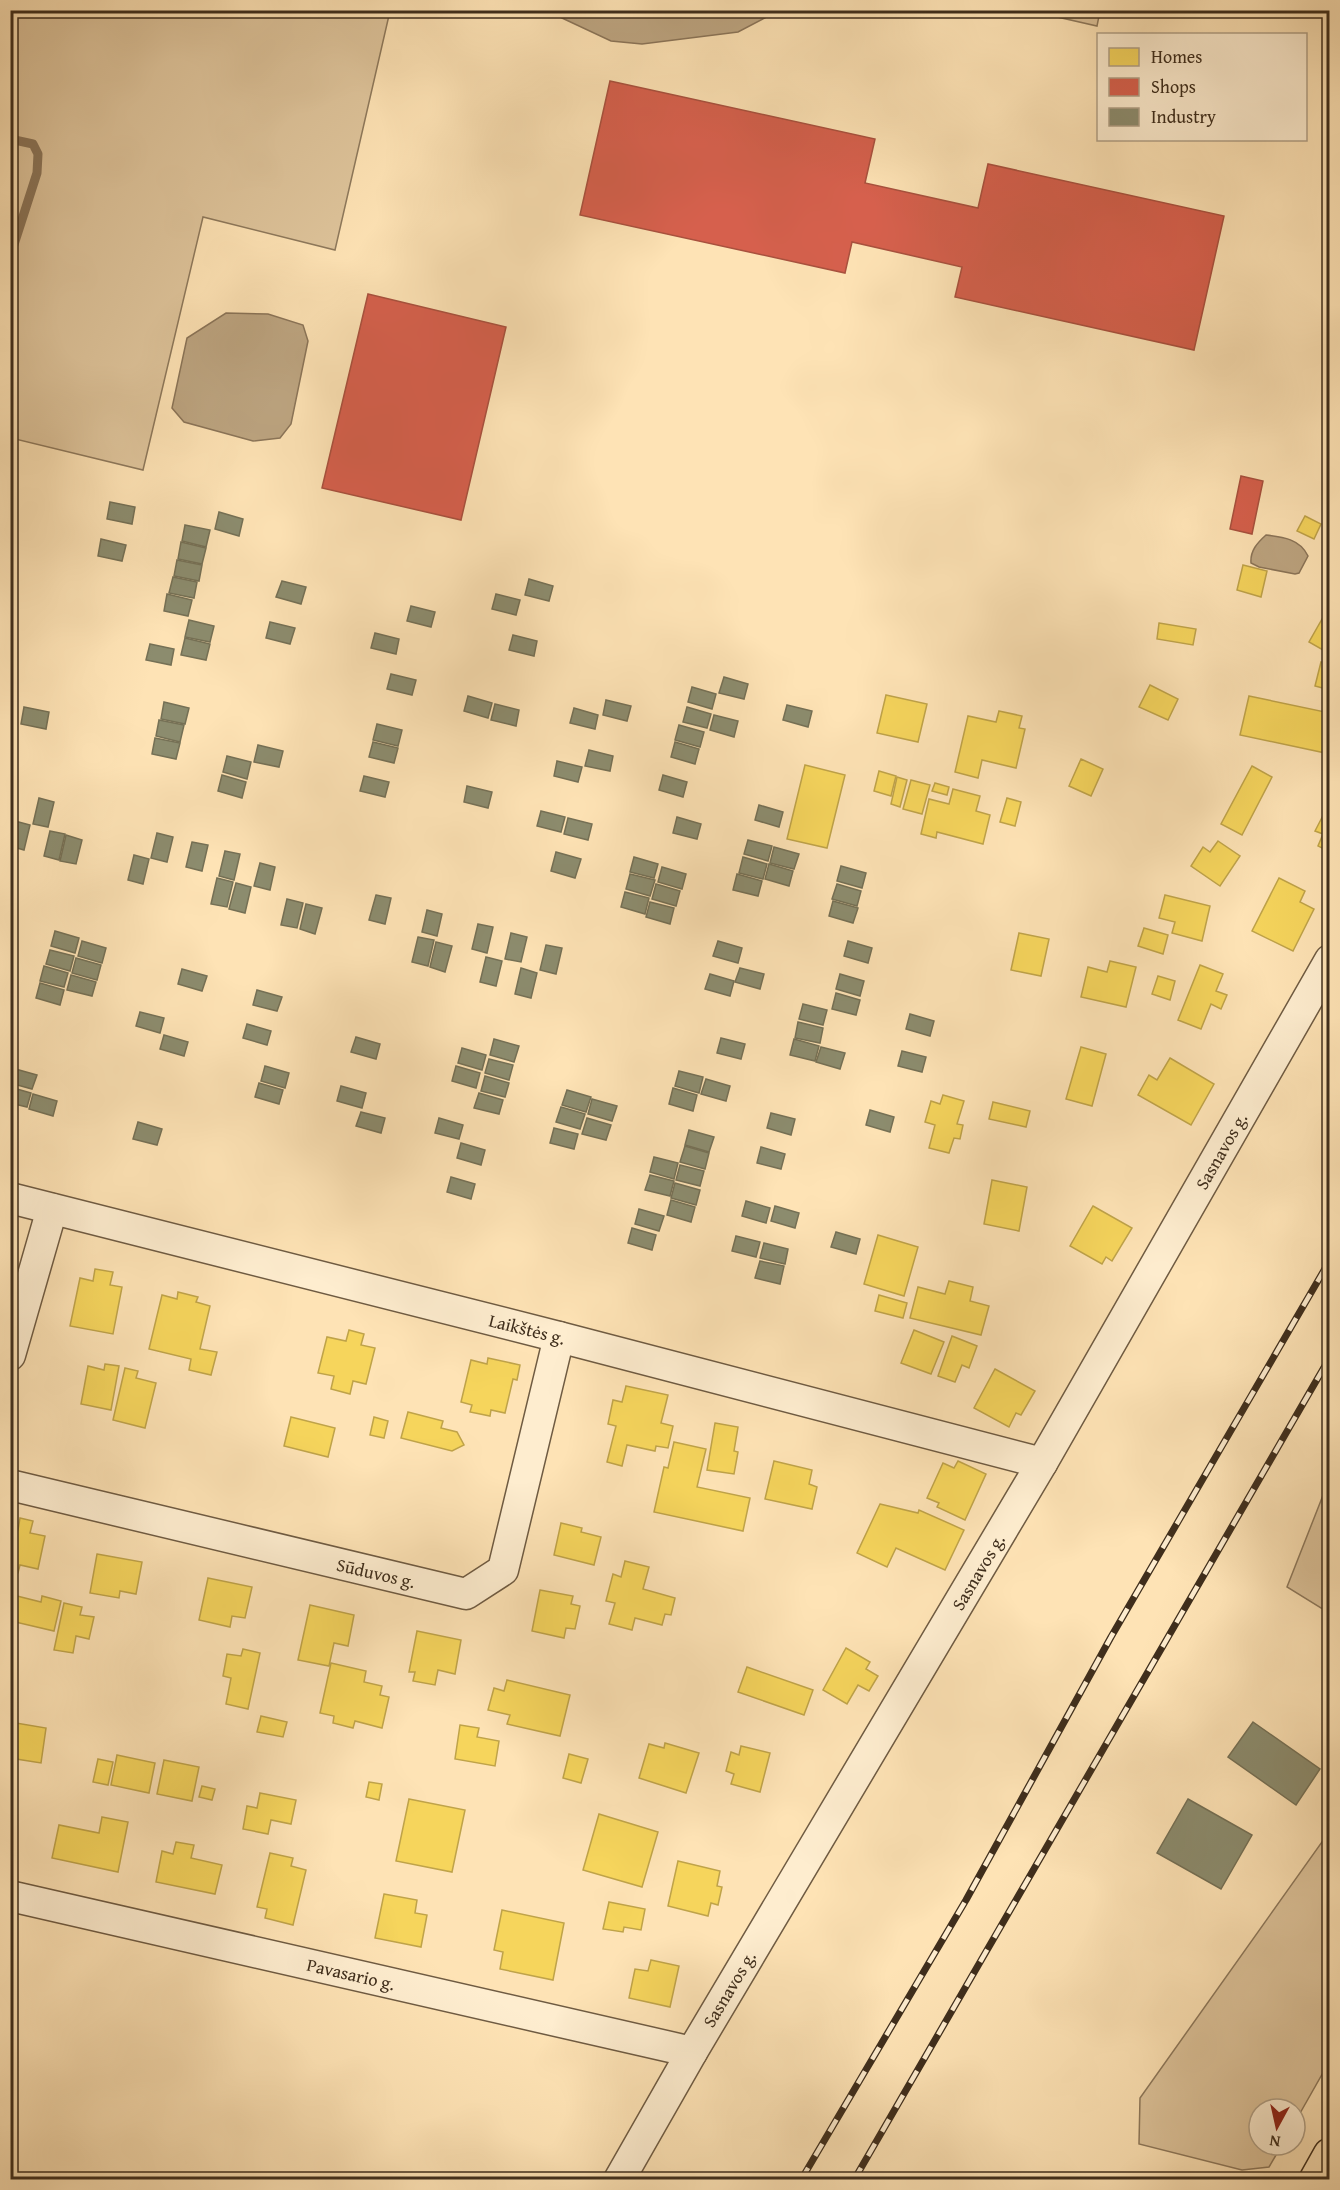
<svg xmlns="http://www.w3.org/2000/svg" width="1340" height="2190" viewBox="0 0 1340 2190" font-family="'Gentium Book Plus',serif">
<rect width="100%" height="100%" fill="#fee3b5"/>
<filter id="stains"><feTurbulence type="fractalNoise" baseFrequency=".00333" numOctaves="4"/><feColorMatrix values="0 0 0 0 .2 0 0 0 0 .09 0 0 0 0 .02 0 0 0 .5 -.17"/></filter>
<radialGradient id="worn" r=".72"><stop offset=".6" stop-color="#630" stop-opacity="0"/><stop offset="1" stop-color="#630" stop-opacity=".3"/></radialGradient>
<g fill="#dec49b" stroke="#8e795c" stroke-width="1.5">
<polygon points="11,10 390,11 335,250 203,217 143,470 11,438"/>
<polygon points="1031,11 1100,11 1097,26"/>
<polygon points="1329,1480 1329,1613 1287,1587"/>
<polygon points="1329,1832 1329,2062 1295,2122 1295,2109 1259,2109 1259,2145 1282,2145 1269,2167 1242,2170 1139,2144 1140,2098"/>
</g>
<g fill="#bda581" stroke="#8b7559" stroke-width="1.5">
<polygon points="547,11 778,11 738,32 642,44 611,41"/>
<polygon points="226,313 268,314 303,325 308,341 291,424 280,438 253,441 184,422 172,408 187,338"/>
<path d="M1266,535c17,2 34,4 42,21l-9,17 -4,1 -36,-7 -8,-4c-1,-12 6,-20 15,-28z"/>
</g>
<g fill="#f6d55c" stroke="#bfa349" stroke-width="1.5">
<polygon points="1329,213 1330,213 1330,248 1323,246"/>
<polygon points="1305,516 1321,524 1314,539 1297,531"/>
<polygon points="1243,565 1267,571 1261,597 1237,590"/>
<polygon points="1330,605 1330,654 1309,642"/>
<polygon points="1159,623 1196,629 1193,645 1157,639"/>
<polygon points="1321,662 1330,664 1330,690 1315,686"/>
<polygon points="1150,685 1178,699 1168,720 1139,707"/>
<polygon points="886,695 927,704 918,742 877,733"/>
<polygon points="1249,696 1330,713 1330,754 1240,735"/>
<polygon points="999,711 1022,716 1019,728 1025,729 1016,768 982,760 978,778 955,772 968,716 996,722"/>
<polygon points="1081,759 1103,769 1091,796 1069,786"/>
<polygon points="805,765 845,775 827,848 787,839"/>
<polygon points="1252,766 1272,777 1242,835 1221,824"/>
<polygon points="879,771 896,776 891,796 874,791"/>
<polygon points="897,777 907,780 900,807 891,804"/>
<polygon points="911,780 930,785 922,814 903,809"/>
<polygon points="935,783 949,787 947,795 932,791"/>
<polygon points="953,789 980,796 976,811 990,815 983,844 937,832 936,838 921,834 929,799 949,804"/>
<polygon points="1007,798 1021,802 1015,826 1000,822"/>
<polygon points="1330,802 1330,852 1318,846 1323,834 1315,831"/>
<polygon points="1218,841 1240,856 1220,886 1191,866 1203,847 1210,852"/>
<polygon points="1279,878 1305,891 1300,902 1314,909 1293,951 1252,931"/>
<polygon points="1165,895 1210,906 1202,941 1172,933 1175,922 1159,918"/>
<polygon points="1144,928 1168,935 1163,954 1138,946"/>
<polygon points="1019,933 1049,939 1041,976 1011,970"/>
<polygon points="1110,961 1136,967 1126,1007 1081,997 1088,967 1107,972"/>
<polygon points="1200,965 1223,974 1216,991 1227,995 1221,1009 1211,1004 1201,1029 1178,1020"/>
<polygon points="1158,976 1175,981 1170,1000 1152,994"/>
<polygon points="1081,1047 1106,1054 1092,1106 1066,1099"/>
<polygon points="1170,1058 1214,1084 1191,1125 1138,1095 1149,1075 1157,1080"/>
<polygon points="943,1095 964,1101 957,1124 963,1125 960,1139 954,1138 949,1153 929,1148 935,1125 925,1122 931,1101 940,1104"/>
<polygon points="993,1102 1030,1111 1026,1127 989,1119"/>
<polygon points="992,1180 1027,1187 1019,1231 984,1224"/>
<polygon points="1093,1206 1132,1228 1112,1261 1106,1257 1102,1264 1070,1246"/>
<polygon points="878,1235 918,1247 904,1296 864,1284"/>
<polygon points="95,1269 113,1272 110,1285 122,1287 113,1334 70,1326 80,1278 93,1281"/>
<polygon points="949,1281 973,1287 970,1301 989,1306 981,1335 910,1318 918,1287 945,1294"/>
<polygon points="178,1292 198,1297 196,1302 210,1306 200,1349 217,1352 211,1375 189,1370 191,1359 149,1349 162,1295 177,1299"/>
<polygon points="879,1295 907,1303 903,1318 875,1311"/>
<polygon points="349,1330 364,1334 361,1345 375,1348 366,1384 353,1381 350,1394 331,1389 334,1376 318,1373 327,1337 346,1341"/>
<polygon points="914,1330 944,1342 931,1374 901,1363"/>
<polygon points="952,1336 977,1346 969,1368 962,1365 955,1382 938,1376"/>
<polygon points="488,1358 520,1365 517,1380 513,1379 505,1413 491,1410 490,1416 470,1412 472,1405 461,1402 471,1360 487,1364"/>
<polygon points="105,1364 119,1366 111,1410 81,1404 88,1366 104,1370"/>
<polygon points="125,1368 138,1371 136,1378 156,1383 145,1428 113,1420"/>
<polygon points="995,1369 1035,1391 1021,1415 1016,1413 1009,1427 974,1408"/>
<polygon points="626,1386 668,1395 661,1423 673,1426 668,1448 656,1446 655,1451 627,1445 622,1466 607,1462 616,1426 608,1424 613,1400 622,1402"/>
<polygon points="408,1412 443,1421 441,1428 457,1432 464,1445 452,1451 401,1438"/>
<polygon points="291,1417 335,1428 328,1457 284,1446"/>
<polygon points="374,1417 388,1421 384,1438 370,1435"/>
<polygon points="715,1423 738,1427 734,1451 738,1452 734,1474 707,1470"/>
<polygon points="674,1442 706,1449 697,1487 750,1498 743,1531 654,1512 664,1467 668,1468"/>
<polygon points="774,1461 812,1470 809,1484 817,1487 812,1509 765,1499"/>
<polygon points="958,1461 986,1474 965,1520 937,1507 939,1503 927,1498 943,1463 954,1468"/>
<polygon points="880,1504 918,1513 919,1510 964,1530 945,1570 896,1548 887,1567 857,1553"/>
<polygon points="20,1518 33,1521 30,1533 45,1536 38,1569 20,1565 18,1573 10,1572 10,1529 18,1530"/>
<polygon points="561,1523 582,1528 581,1532 601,1537 594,1565 554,1555"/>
<polygon points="97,1554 142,1562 136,1594 120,1591 119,1598 90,1593"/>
<polygon points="625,1561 649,1567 643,1589 675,1598 671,1615 665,1614 662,1625 635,1618 632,1630 609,1624 615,1603 606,1601 613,1574 621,1577"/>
<polygon points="208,1578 252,1587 245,1618 232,1616 230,1627 199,1620"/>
<polygon points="540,1590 573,1596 571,1604 580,1606 575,1629 566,1628 564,1638 532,1631"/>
<polygon points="17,1596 41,1602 42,1596 61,1601 54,1631 11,1621"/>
<polygon points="64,1603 82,1607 80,1615 94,1617 89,1639 76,1636 73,1653 54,1650"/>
<polygon points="310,1605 354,1615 348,1646 334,1643 329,1666 298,1660"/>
<polygon points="417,1631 461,1640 455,1674 438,1670 435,1685 413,1681 415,1672 409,1672"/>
<polygon points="846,1648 870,1662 866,1669 878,1676 869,1691 858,1685 847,1704 823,1690"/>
<polygon points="243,1649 260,1653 248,1709 226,1704 231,1678 223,1676 227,1654 241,1656"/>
<polygon points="331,1663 366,1671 364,1682 382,1686 380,1695 389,1697 382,1728 355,1721 353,1728 333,1723 334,1716 320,1713"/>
<polygon points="747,1667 813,1690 804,1715 738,1692"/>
<polygon points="507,1680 570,1695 560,1736 507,1724 510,1715 488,1710 494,1688 504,1691"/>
<polygon points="261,1716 287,1722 283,1737 257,1732"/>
<polygon points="10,1722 46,1728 41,1763 10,1758"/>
<polygon points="460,1725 479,1728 477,1737 499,1741 495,1766 455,1759"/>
<polygon points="665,1743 699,1753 686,1793 639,1778 649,1744 664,1748"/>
<polygon points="741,1746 770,1753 760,1792 731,1784 734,1774 726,1771 731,1752 739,1755"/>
<polygon points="569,1754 588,1759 581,1783 563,1778"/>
<polygon points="117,1755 155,1763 149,1793 111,1785"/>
<polygon points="98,1759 113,1762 108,1785 93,1782"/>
<polygon points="164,1760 199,1767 192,1801 157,1794"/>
<polygon points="369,1782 382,1784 379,1800 366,1797"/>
<polygon points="202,1786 215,1789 212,1800 199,1797"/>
<polygon points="260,1793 296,1800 291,1824 271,1820 268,1834 243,1829 247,1806 257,1808"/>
<polygon points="409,1799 465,1810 452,1872 396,1861"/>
<polygon points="599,1814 658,1832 642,1887 583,1870"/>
<polygon points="102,1817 128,1822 118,1872 52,1858 59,1825 99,1833"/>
<polygon points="176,1842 194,1845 191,1858 222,1865 215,1894 156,1882 162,1851 173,1854"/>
<polygon points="270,1853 293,1858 291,1866 306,1870 293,1925 265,1918 267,1909 257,1907"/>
<polygon points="678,1861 720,1871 717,1886 722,1887 718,1905 711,1903 708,1916 668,1906"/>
<polygon points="384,1894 417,1900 415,1913 427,1915 421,1947 375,1938"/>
<polygon points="609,1902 645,1909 641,1930 624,1927 623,1932 603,1929"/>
<polygon points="502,1910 564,1923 553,1980 500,1969 503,1952 494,1950"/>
<polygon points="651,1960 679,1966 670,2007 629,1998 635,1969 648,1971"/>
</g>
<g fill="#d6604d" stroke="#a9513e" stroke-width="1.5">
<polygon points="610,81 875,139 865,183 978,208 988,164 1224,216 1194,350 955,297 962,267 852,242 845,273 580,215"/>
<polygon points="368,294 506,327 461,520 322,488"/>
<polygon points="1241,476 1263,481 1252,534 1230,529"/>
</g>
<g fill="#8c8c6e" stroke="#757055" stroke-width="1.5">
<polygon points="110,502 135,507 132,524 107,519"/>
<polygon points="219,512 243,519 239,536 215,529"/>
<polygon points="185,525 210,530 206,547 182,541"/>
<polygon points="101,539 126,545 122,561 98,556"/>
<polygon points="181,542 206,548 202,564 178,559"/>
<polygon points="177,560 202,565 199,581 174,576"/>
<polygon points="173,577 197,582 194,598 169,593"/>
<polygon points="529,579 553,586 549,601 525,595"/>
<polygon points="282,581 306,587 301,604 276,597"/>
<polygon points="167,594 192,600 188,616 164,611"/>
<polygon points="496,594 520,600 516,615 492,609"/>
<polygon points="411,606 435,612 431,627 407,621"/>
<polygon points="189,620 214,626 210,642 185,637"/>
<polygon points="270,622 295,628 290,644 266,638"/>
<polygon points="375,633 399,639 396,654 371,648"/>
<polygon points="513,635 537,641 534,656 509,650"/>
<polygon points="185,638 210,644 206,660 181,655"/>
<polygon points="150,644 174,649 171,665 146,660"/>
<polygon points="391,674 416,680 412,695 387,689"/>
<polygon points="724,677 748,684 744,699 719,693"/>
<polygon points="692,687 716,694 712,709 688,702"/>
<polygon points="468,696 492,703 488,718 464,711"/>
<polygon points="606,700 631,706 627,721 603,715"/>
<polygon points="164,702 189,708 185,724 161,719"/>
<polygon points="495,704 519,710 516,726 491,720"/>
<polygon points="787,705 812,711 808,727 783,720"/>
<polygon points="24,707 49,712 46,729 21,724"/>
<polygon points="687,707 711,714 707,728 683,722"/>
<polygon points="574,708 598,715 595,729 570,723"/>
<polygon points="714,715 738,721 734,737 710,730"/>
<polygon points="159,720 184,725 180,742 156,736"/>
<polygon points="377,724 402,730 398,746 373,740"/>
<polygon points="679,725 704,732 700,747 675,740"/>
<polygon points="155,738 180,743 176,759 152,754"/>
<polygon points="373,742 398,748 394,763 369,757"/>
<polygon points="675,742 699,749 695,764 671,757"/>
<polygon points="258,745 283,751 279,767 254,762"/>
<polygon points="589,750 613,756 610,771 585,766"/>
<polygon points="227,756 251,762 247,779 223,772"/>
<polygon points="557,761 582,767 578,782 554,776"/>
<polygon points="222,775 246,782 242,798 218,791"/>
<polygon points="663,775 687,782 683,797 659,790"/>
<polygon points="364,776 389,782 385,797 360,791"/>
<polygon points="467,786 492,792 488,808 464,802"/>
<polygon points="39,798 54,802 48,827 33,824"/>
<polygon points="759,805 783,812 779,827 755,820"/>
<polygon points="541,811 565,817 561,832 537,826"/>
<polygon points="677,817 701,824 697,839 673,833"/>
<polygon points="568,818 592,824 588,840 564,834"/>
<polygon points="15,821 30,825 24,850 10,846"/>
<polygon points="50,831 65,834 59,860 44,856"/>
<polygon points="157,833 173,837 167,862 151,858"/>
<polygon points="66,835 82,840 76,864 60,861"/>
<polygon points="748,840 772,846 768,861 744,854"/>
<polygon points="192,842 208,845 202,871 186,867"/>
<polygon points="774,847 799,854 794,869 770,863"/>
<polygon points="225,851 240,854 234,880 219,876"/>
<polygon points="556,852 581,859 575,878 551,871"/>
<polygon points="134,855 149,859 143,884 128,880"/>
<polygon points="634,857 658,864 654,878 630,872"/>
<polygon points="743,857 767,864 763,879 739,873"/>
<polygon points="260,863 275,867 270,890 254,886"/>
<polygon points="769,864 793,871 789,886 765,879"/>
<polygon points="841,866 866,873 862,888 837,881"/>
<polygon points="662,867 686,874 682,889 658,882"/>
<polygon points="630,874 655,880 650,896 626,889"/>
<polygon points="737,874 762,881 758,896 733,890"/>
<polygon points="217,878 233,882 227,907 211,904"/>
<polygon points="236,883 251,887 245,913 229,909"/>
<polygon points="656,884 680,891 676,906 652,899"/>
<polygon points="837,884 861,891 857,906 832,899"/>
<polygon points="625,892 649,898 645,914 621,907"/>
<polygon points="376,895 391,898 385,924 369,920"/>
<polygon points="287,899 303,903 297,928 281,925"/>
<polygon points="833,901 858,908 853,923 829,916"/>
<polygon points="650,902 674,908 670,924 646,917"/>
<polygon points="306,904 322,908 315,934 300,929"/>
<polygon points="427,910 442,914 437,936 422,932"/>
<polygon points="478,924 493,927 487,953 472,949"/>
<polygon points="55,931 79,938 75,953 51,946"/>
<polygon points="511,933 527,937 521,962 505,959"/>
<polygon points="418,937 434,940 428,966 412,962"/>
<polygon points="82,941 106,948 102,963 78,956"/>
<polygon points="718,941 742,948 738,963 713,956"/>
<polygon points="848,941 872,948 868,963 844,956"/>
<polygon points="436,942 452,946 445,972 430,967"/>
<polygon points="546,945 562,948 556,974 540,970"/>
<polygon points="50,950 74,956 70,971 46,964"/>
<polygon points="486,957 502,961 496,986 480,982"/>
<polygon points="76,958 101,965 97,980 72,973"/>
<polygon points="44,966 68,973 64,987 40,981"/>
<polygon points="521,968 537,973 531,998 515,994"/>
<polygon points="740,968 764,974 760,989 735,982"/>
<polygon points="182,969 207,976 202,991 178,984"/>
<polygon points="710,974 734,981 730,996 705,989"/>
<polygon points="840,974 864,981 860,996 836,989"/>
<polygon points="71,975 96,982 92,996 67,990"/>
<polygon points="40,983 64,990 60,1005 36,998"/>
<polygon points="257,990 282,997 277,1011 253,1005"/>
<polygon points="836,993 860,1000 856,1015 832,1009"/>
<polygon points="803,1004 827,1010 823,1025 799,1019"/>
<polygon points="140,1012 164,1018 160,1033 136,1026"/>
<polygon points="910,1014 934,1021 930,1036 906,1029"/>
<polygon points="798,1022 823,1028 820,1043 795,1038"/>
<polygon points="247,1024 271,1031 267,1045 243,1038"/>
<polygon points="164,1035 188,1042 184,1056 160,1049"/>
<polygon points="356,1037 380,1044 376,1059 351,1052"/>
<polygon points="721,1038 745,1044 741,1059 717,1053"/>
<polygon points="494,1039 519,1046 514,1062 490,1055"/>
<polygon points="794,1039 819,1046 815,1061 790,1055"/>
<polygon points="821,1047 845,1053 840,1069 816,1062"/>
<polygon points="462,1048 486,1055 482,1070 458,1063"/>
<polygon points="902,1051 926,1057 922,1072 898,1066"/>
<polygon points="489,1059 513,1065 509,1080 485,1073"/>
<polygon points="265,1066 289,1073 285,1088 261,1081"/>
<polygon points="456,1066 480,1073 476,1088 452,1081"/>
<polygon points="12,1068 37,1075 32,1089 10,1083"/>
<polygon points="679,1071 703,1077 699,1093 675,1086"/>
<polygon points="485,1076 509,1083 505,1097 481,1091"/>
<polygon points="706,1079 730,1086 726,1101 701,1094"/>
<polygon points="259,1083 283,1090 279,1104 255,1097"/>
<polygon points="341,1086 366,1093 362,1108 337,1101"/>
<polygon points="10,1087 31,1093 27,1107 10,1103"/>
<polygon points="673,1088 697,1095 693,1111 669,1104"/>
<polygon points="567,1090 591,1097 586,1112 562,1105"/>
<polygon points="479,1093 503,1100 499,1114 474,1108"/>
<polygon points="33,1094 57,1101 53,1116 29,1109"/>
<polygon points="592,1099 617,1106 612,1121 588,1114"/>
<polygon points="561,1107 585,1114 580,1129 556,1122"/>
<polygon points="870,1110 894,1117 890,1132 866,1125"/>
<polygon points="361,1112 385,1118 381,1133 356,1126"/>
<polygon points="771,1113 795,1119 791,1135 767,1128"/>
<polygon points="439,1118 463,1125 459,1139 435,1133"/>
<polygon points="587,1118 611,1125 606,1140 582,1134"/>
<polygon points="138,1122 162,1129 157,1145 133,1139"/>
<polygon points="554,1128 578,1134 574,1149 550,1143"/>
<polygon points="689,1130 714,1137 709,1152 685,1145"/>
<polygon points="461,1143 485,1150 481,1165 457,1158"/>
<polygon points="685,1146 709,1153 705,1169 680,1162"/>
<polygon points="761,1147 785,1154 781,1169 757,1163"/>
<polygon points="654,1157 678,1163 674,1179 650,1172"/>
<polygon points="680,1165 704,1171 700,1186 676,1180"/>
<polygon points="650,1175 674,1181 670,1196 645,1190"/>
<polygon points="451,1177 475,1184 471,1199 447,1192"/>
<polygon points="675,1183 700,1190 696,1205 671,1198"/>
<polygon points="671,1200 695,1207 691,1222 667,1215"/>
<polygon points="746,1201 770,1208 766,1223 742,1216"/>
<polygon points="775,1206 799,1213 795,1228 771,1221"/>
<polygon points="639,1209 664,1216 659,1231 635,1224"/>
<polygon points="632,1228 656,1235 652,1250 628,1243"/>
<polygon points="836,1232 860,1239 856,1254 831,1247"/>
<polygon points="736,1236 760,1242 756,1257 732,1251"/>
<polygon points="764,1243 788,1249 785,1264 760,1258"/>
<polygon points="760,1261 784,1266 780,1284 755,1278"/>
<polygon points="1253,1722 1320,1769 1296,1805 1228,1757"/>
<polygon points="1188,1799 1252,1835 1221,1889 1157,1853"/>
</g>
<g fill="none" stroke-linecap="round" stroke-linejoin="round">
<polyline stroke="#8b7559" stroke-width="9" points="10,139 33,144 38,154 37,173 10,257"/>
<g stroke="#6f5b42" stroke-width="33">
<g id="street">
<polyline points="10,1198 559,1337 1042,1463"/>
<polyline points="10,1355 52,1209"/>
<polyline points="10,1485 466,1594 503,1570 559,1337"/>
<polyline points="10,1896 692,2052"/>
<polyline points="619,2180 692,2052 1042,1463 1330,960"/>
</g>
</g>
<g stroke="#3f2e1c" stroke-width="36">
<polyline id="primary" points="1316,2180 1330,2155"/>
</g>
<use href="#street" stroke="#feedcf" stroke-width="30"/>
<use href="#primary" stroke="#fee3b5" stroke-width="33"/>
<g stroke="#3f2e1c" stroke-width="7">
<g id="rail">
<polyline points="801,2180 966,1900 1111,1637 1330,1260"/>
<polyline points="854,2180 1330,1357"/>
</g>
</g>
<use href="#rail" stroke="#feedcf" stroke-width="4.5" stroke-dasharray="14" stroke-linecap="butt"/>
</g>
<g text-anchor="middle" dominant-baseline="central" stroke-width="6" stroke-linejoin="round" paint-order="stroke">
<g font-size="18" fill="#3f2e1c" stroke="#feedcf">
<text transform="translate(1221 1151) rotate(-60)">Sasnavos g.</text>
<text transform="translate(527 1329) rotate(14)">Laikštės g.</text>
<text transform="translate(978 1572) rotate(-59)">Sasnavos g.</text>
<text transform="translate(376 1573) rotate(13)">Sūduvos g.</text>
<text transform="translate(351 1974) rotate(13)">Pavasario g.</text>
<text transform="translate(729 1989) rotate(-59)">Sasnavos g.</text>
</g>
</g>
<rect width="1340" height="2190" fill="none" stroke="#fee3b5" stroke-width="36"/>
<rect x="12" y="12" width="1316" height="2166" fill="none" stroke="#3f2e1c" stroke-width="3"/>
<rect x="18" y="18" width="1304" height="2154" fill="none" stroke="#3f2e1c" stroke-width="1.5"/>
<rect x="1097" y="33" width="210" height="108" fill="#feedcf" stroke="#b2a187" stroke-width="1.5"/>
<rect x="1109" y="48" width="30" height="18" fill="#f6d55c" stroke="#b2a187" stroke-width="1.5"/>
<text x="1151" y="63" font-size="18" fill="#3f2e1c">Homes</text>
<rect x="1109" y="78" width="30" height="18" fill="#d6604d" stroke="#b2a187" stroke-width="1.5"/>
<text x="1151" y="93" font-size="18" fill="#3f2e1c">Shops</text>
<rect x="1109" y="108" width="30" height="18" fill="#8c8c6e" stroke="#b2a187" stroke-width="1.5"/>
<text x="1151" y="123" font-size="18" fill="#3f2e1c">Industry</text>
<g transform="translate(1277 2127) rotate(188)"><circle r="28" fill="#feedcf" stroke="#b2a187" stroke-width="1.5"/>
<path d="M0-4.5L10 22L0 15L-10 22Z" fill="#8f2418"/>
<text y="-9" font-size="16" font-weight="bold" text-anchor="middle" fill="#3f2e1c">N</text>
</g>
<rect width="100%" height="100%" filter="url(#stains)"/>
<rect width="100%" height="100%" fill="url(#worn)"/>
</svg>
